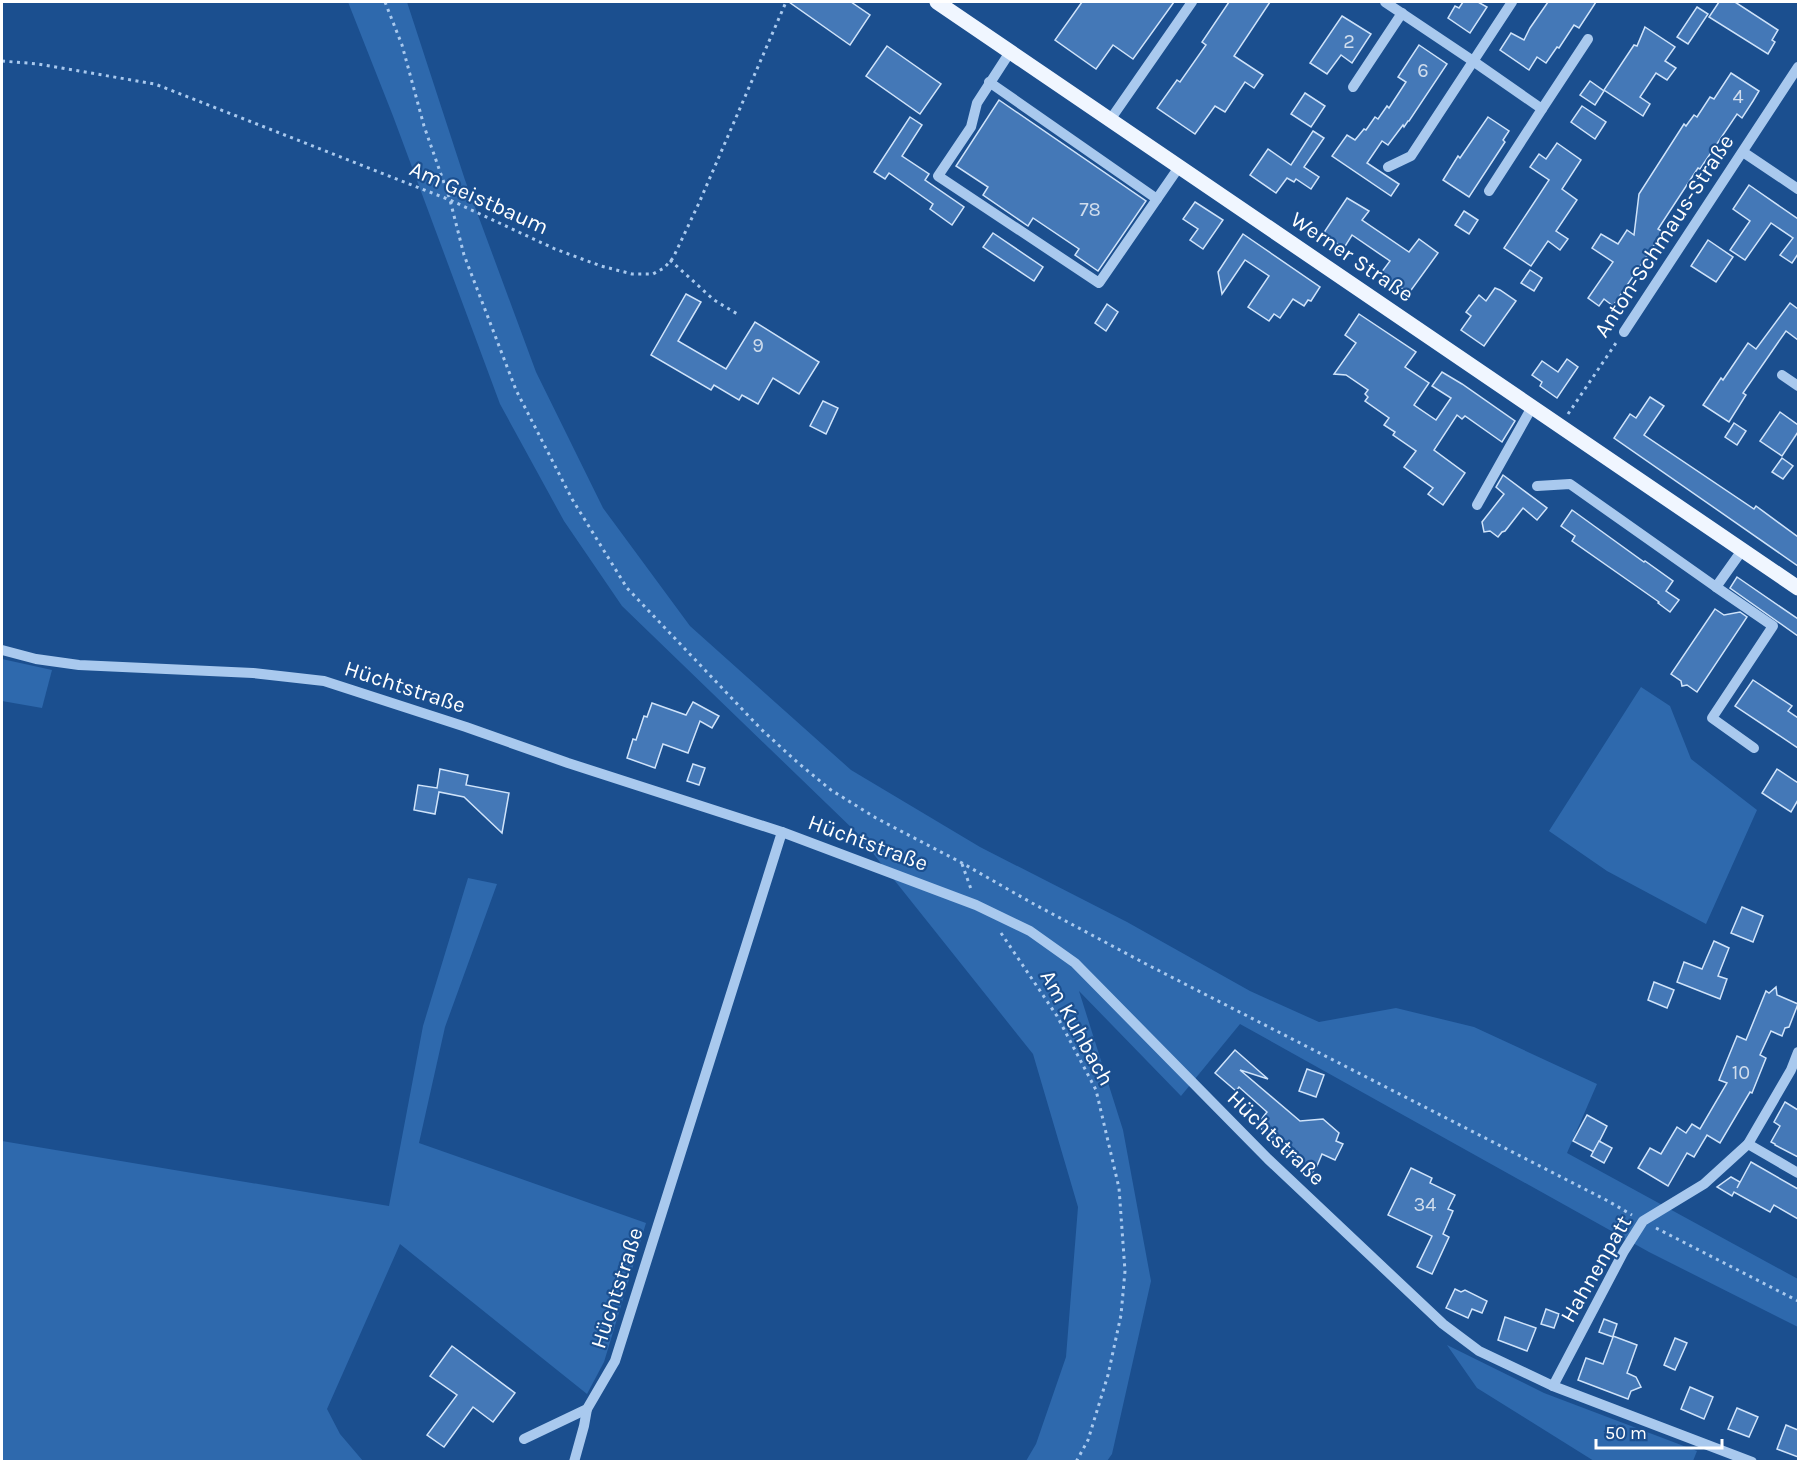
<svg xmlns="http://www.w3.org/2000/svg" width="1800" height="1463" viewBox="0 0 1800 1463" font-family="Karla,sans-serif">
<rect width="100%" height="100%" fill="#1b4f8f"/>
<g fill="#2e69ad">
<polygon points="348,2 407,2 465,180 536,372 603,508 690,626 851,770 980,847 1127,922 1250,991 1319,1022 1396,1008 1474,1027 1597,1084 1567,1153 1798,1279 1798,1327 1649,1252 1240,1024 1181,1096 1079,991 1123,1130 1151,1281 1112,1454 1107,1461 1026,1461 1036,1444 1066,1357 1078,1207 1033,1054 856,832 622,606 564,521 500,404 393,116"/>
<polygon points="2,659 52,670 42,708 2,701"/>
<polygon points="1641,687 1670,706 1691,759 1757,810 1706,924 1607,871 1549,831"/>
<polygon points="468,878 497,884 445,1027 419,1143 646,1223 604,1362 587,1394 400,1244 327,1409 340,1434 363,1461 2,1461 2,1141 389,1206 423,1026"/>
<polygon points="1447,1345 1544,1393 1697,1451 1693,1461 1594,1461 1477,1388"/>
</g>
<g fill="#4478b7" stroke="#cfe3fa" stroke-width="1.5">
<polygon points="789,2 851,2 870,15 850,45"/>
<polygon points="1082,2 1174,2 1133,59 1113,45 1096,69 1055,40"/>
<polygon points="1229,2 1270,2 1234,56 1263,75 1254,88 1245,82 1225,112 1215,106 1195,134 1157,108 1177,80 1180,82 1206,45 1202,42"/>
<polygon points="1463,2 1478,2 1487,7 1470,33 1448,18 1455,6 1459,8"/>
<polygon points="1548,2 1596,2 1579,28 1574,25 1559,48 1557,47 1546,63 1537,57 1529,70 1500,50 1511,33 1524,40 1530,28"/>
<polygon points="1719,2 1735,2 1778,30 1772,40 1775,42 1768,54 1709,17"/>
<polygon points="1697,7 1708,14 1688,44 1677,37"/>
<polygon points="1342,16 1371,34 1352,63 1341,55 1327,74 1310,63"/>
<polygon points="1645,27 1675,47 1665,61 1676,68 1667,80 1656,73 1640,97 1650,104 1643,116 1604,90 1634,45 1637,46"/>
<polygon points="1419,45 1447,64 1409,121 1408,121 1404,127 1403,125 1388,145 1382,141 1367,163 1399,184 1391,196 1332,156 1347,135 1355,140 1364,129 1366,130 1375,117 1378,119 1387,106 1389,108 1406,82 1398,77"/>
<polygon points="887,46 941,84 920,114 866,76"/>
<polygon points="1731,73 1759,91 1753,101 1742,118 1737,114 1700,169 1698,168 1658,229 1663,232 1613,306 1604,299 1599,306 1588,298 1613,262 1592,248 1601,234 1618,244 1627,230 1634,235 1639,194 1684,124 1686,126 1694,115 1697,117 1710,97 1714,99"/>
<polygon points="1590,81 1604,91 1595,105 1580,95"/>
<polygon points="1305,93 1325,106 1311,127 1291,114"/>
<polygon points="999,100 1146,201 1098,271 1075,255 1079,249 1033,218 1028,226 983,195 988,187 956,166"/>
<polygon points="1582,106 1606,122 1595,139 1571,122"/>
<polygon points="910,117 922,125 902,156 929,174 925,180 964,207 952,225 930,209 933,204 889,173 885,179 874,172"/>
<polygon points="1488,117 1509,131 1503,140 1505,142 1469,197 1443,180 1458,156 1460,158"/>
<polygon points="1313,131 1324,138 1304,167 1319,177 1311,189 1296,179 1294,182 1287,178 1276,193 1250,175 1268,149 1291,165"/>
<polygon points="1557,143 1581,160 1562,189 1577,200 1556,231 1568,239 1560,250 1548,241 1531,266 1504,248 1549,180 1530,167 1539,154 1546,159"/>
<polygon points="1749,185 1798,219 1798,254 1792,263 1780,255 1793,238 1771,223 1745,260 1730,250 1750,221 1733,209"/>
<polygon points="1347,198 1369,211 1362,220 1409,252 1419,239 1438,253 1409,293 1381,273 1390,261 1352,235 1344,248 1323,234"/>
<polygon points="1195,202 1223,220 1203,249 1190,240 1198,229 1183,219"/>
<polygon points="1464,211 1478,220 1469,234 1455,225"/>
<polygon points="993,233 1043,267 1034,281 983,247"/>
<polygon points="1243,234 1320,287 1311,301 1308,300 1304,306 1293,299 1280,318 1274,314 1269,321 1248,307 1269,276 1245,260 1222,294 1218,272"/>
<polygon points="1708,240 1733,257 1716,282 1691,266"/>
<polygon points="1530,270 1542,278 1534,291 1521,283"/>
<polygon points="1495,288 1500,290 1516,301 1484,346 1461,330 1471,316 1466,312 1479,295 1486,301"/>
<polygon points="686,294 701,302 678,341 726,369 755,322 819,362 799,394 773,378 758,404 742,395 739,400 714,385 711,390 651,355"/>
<polygon points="1790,303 1798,309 1798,340 1786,331 1743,393 1746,395 1729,422 1703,405 1721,378 1723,380 1748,343 1756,349"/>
<polygon points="1107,304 1118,312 1106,331 1095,323"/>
<polygon points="1359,314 1416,352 1405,367 1429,383 1414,405 1436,420 1451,398 1432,386 1442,372 1462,384 1515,421 1502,442 1465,416 1462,419 1457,415 1434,450 1465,473 1443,505 1428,494 1433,488 1404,467 1416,451 1393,435 1395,432 1384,425 1389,418 1365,401 1368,397 1365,394 1368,390 1346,375 1334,374 1356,343 1345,335"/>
<polygon points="1567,359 1578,367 1557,398 1540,386 1542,382 1532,375 1542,361 1558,372"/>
<polygon points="1650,397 1664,406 1644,435 1754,509 1756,506 1798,537 1798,566 1614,438 1630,414 1636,418"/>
<polygon points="823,401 838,408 826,434 810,426"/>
<polygon points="1780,412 1798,425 1798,432 1782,456 1760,441"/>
<polygon points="1734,423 1746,431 1737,445 1725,437"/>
<polygon points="1782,458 1793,466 1783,479 1772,472"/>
<polygon points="1503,475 1547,508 1537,520 1523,508 1505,531 1502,532 1498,537 1490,531 1484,532 1482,522 1504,494 1496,487"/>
<polygon points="1572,510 1644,562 1645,561 1673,581 1666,591 1679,600 1670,612 1658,603 1659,602 1572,541 1575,536 1561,526"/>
<polygon points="1737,577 1798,619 1798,636 1730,588"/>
<polygon points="1715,609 1724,615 1740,612 1747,617 1697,692 1687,685 1682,686 1681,681 1671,674"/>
<polygon points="1753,680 1792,706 1788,711 1798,718 1798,748 1735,706"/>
<polygon points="693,702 719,716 712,728 700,721 688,753 663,744 655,768 627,758 633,739 636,740 644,716 647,717 652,703 686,715"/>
<polygon points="693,764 705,768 699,785 687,781"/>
<polygon points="440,769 468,775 466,785 509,793 502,833 464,797 439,792 435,814 414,810 418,785 437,788"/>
<polygon points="1777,769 1798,783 1798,800 1791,812 1762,793"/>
<polygon points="1742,907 1763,916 1753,942 1731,933"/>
<polygon points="1714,941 1729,948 1718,976 1727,979 1720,999 1677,982 1684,962 1702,969"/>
<polygon points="1654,982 1674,990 1667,1008 1648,1000"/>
<polygon points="1776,987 1777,995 1798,1004 1789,1027 1785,1028 1782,1036 1771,1031 1760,1055 1766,1058 1752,1093 1750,1092 1720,1143 1707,1135 1694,1157 1687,1153 1668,1186 1638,1168 1650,1148 1661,1154 1677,1127 1686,1133 1692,1124 1700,1129 1727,1083 1719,1080 1737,1036 1746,1040 1766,991 1769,993"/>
<polygon points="1235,1050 1268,1079 1240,1070 1300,1121 1323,1119 1339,1133 1336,1141 1343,1144 1335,1160 1322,1154 1317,1166 1312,1173 1308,1169 1301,1170 1300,1163 1257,1125 1267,1112 1239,1087 1236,1091 1215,1073"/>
<polygon points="1307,1069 1324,1075 1316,1097 1299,1091"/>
<polygon points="1785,1102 1798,1110 1798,1157 1775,1145 1775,1144 1771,1142 1780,1126 1774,1122"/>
<polygon points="1587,1115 1607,1126 1594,1152 1573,1141"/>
<polygon points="1599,1141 1612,1148 1604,1163 1591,1156"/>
<polygon points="1751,1162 1798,1189 1798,1219 1774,1205 1770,1212 1734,1192 1732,1196 1717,1187 1731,1177 1740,1182 1737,1188"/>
<polygon points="1411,1168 1432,1178 1430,1183 1455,1195 1448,1209 1453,1211 1443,1234 1449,1237 1432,1274 1417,1267 1432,1236 1388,1215"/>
<polygon points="1455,1289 1461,1292 1465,1290 1487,1301 1482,1313 1472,1309 1468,1318 1446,1308"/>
<polygon points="1546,1309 1559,1314 1554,1328 1541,1324"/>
<polygon points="1505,1317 1536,1328 1527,1351 1498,1340"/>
<polygon points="1604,1319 1617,1324 1613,1336 1637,1345 1627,1373 1636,1377 1641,1387 1631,1391 1628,1399 1578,1380 1586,1358 1603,1364 1613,1337 1599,1332"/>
<polygon points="1675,1338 1687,1343 1675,1370 1664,1365"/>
<polygon points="452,1346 515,1393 493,1422 473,1407 444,1447 427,1435 457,1395 430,1376"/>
<polygon points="1690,1387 1713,1397 1704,1419 1681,1409"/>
<polygon points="1737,1408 1758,1417 1749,1437 1728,1429"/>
<polygon points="1786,1425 1798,1430 1798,1457 1777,1449"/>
</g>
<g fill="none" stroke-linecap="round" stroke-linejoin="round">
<g stroke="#a9c9ee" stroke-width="3" stroke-dasharray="3 4.5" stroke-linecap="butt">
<polyline points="385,2 402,45 424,126 450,200 464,255 516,390 572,499 627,588 761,729 797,762 831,790 876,818 962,863 1032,903 1146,964 1608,1201 1632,1215"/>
<polyline points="2,61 38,64 155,84 450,200 555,249 601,266 632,274 653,274 664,268 673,258 699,203 786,2"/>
<polyline points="670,260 714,300 739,315"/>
<polyline points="1568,414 1616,343"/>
<polyline points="962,864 971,889"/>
<polyline points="1001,933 1057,1016 1096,1090 1119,1188 1125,1271 1121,1315 1108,1375 1088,1440 1076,1462"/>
<polyline points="1656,1228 1798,1301"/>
</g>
<g stroke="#a9c9ee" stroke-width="10">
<polyline points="1385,2 1473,61 1542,109 1588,39"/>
<polyline points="1010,52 977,103 971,127 938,176 1099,283 1179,167"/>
<polyline points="989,82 1157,199"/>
<polyline points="1353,87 1402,13"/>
<polyline points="1110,120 1192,2"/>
<polyline points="1743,152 1798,189"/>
<polyline points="1388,167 1411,156 1512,2"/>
<polyline points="1489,191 1542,109"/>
<polyline points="1624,332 1798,67"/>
<polyline points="1782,375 1798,386"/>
<polyline points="1537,486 1570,484 1716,587 1743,549"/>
<polyline points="1477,505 1532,407"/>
<polyline points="1716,587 1773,626 1712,718 1754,748"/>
<polyline points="2,650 36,659 79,665 253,673 324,681 466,727 568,763 782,832 976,905 1030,931 1075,963 1268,1159 1443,1324 1479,1351 1553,1386 1752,1462"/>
<polyline points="1748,1144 1798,1173"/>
<polyline points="1553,1386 1624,1251 1643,1221 1704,1184 1748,1144 1791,1070 1798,1052"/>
<polyline points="524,1439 587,1409 615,1361 782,832"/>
<polyline points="574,1462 584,1426 587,1409"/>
</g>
<polyline stroke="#f0f6ff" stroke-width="15" points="937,2 1798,588"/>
</g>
<g text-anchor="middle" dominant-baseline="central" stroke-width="4.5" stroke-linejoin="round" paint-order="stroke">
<g font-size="20" fill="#d0dded">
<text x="1349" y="41">2</text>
<text x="1423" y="70">6</text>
<text x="1738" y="96">4</text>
<text x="1090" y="209">78</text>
<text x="758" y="345">9</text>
<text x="1741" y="1072">10</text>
<text x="1425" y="1204">34</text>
</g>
<g font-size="22" fill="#fff" stroke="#1b4f8f">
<text transform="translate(479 198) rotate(24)">Am Geistbaum</text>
<text transform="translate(1664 236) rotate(-57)">Anton-Schmaus-Straße</text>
<text transform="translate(1352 257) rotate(34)">Werner Straße</text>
<text transform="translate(405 687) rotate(18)">Hüchtstraße</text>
<text transform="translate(868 843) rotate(20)">Hüchtstraße</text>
<text transform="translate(1077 1028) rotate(61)">Am Kuhbach</text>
<text transform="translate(1276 1138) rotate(44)">Hüchtstraße</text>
<text transform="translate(1596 1269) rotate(-60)">Hahnenpatt</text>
<text transform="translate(617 1288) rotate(-72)">Hüchtstraße</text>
</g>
</g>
<rect width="1800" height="1463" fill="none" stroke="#ffffff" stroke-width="6"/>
<path d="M1596 1439v9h126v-9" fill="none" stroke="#ffffff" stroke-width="3"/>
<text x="1605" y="1439" font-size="18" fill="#ffffff" stroke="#1b4f8f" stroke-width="4.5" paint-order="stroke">50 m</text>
</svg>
